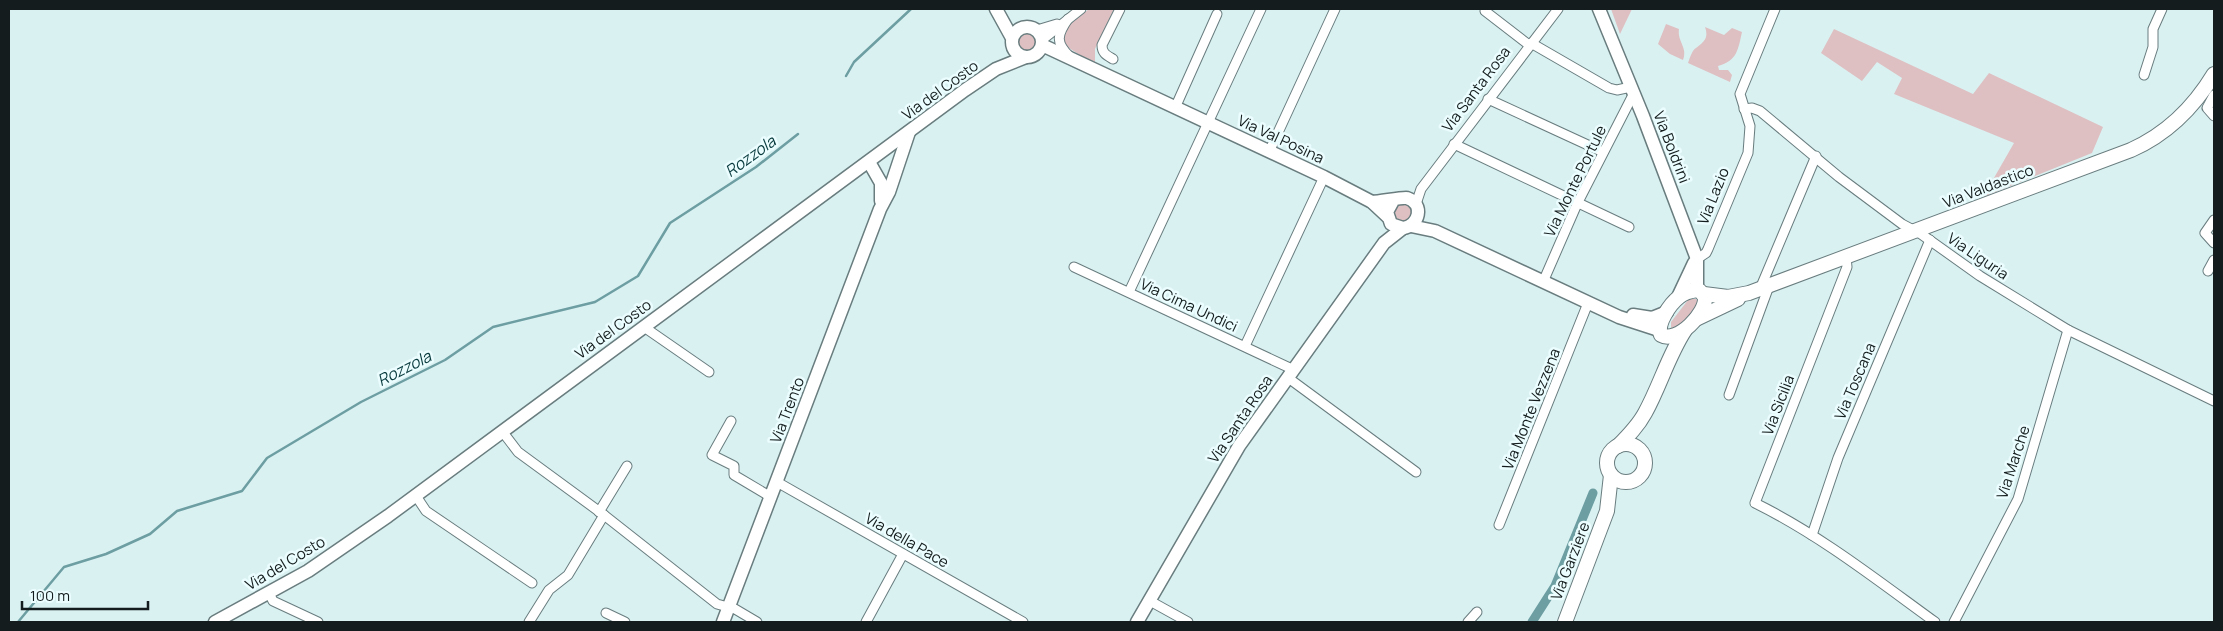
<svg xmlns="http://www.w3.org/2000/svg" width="2223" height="631" viewBox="0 0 2223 631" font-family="Manrope,sans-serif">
<rect width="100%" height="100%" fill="#daf1f2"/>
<g fill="#dec0c2">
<polygon points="1089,9 1114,9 1095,49 1095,65 1063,44 1063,30"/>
<polygon points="1611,9 1632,9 1620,34"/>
<path d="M1666,24l13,5c-2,13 9,18 4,31l-13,-6 -12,-10z"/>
<path d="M1705,27l19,8 8,-7 10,4c-4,18 -5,29 -24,34l1,4h9l4,5 -2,7 -42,-19c2,-5 4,-13 8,-15 8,-6 13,-10 9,-21z"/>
<polygon points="1834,29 1973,94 1989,73 2103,127 2092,153 1983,197 2014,143 1894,94 1902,78 1877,62 1862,81 1821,53"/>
<circle cx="1027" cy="41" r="10"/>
<polygon points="1402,202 1410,207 1412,215 1409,221 1398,224 1391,209"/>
<path d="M1692,299h4l2,3c-3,10 -16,24 -27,26v-6l17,-22z"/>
</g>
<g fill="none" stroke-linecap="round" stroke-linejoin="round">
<g stroke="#6c9ea2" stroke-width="2.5">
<polyline points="846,76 854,62 911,9"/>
<polyline points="18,622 64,567 106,554 150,534 177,511 242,491 267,458 361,402 445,360 493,327 595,302 638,276 670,223 756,167 798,134"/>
</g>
<polyline stroke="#6c9ea2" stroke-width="9" points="1532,622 1555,586 1593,493"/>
<g stroke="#697d7f" stroke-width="11">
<g id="street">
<polyline points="1485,11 1529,45"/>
<path d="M1068,19c-11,16 -13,23 2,38"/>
<polyline points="1037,30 1057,24"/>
<polyline points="1042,40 1081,9"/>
<polyline points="1531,43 1609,88 1617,90 1631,87"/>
<path d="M1113,59c-7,-4 -11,-6 -11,-14l18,-36"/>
<polyline points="2144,75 2153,47 2153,29 2162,9"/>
<polyline points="2214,95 2207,108 2214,116"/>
<polyline points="1488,99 1603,152"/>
<polyline points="1175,108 1217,14"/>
<polyline points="1744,109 1752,108 1760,111 1839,177 1902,224 1921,234 1980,276 2068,330 2214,401"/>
<polyline points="1454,144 1629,227"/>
<polyline points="1269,152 1335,9"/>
<polyline points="1416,204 1421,189 1558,9"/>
<polyline points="2214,220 2205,233 2214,243"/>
<path d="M1846,257l1,10 -92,236c65,32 122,77 180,119"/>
<polyline points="1697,259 1706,253 1708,249 1748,153 1750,126 1740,94 1775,9"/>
<polyline points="1074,267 1292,369"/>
<polyline points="2208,271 2214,260"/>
<polyline points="1543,282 1577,204 1634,93"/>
<polyline points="1760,289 1816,156"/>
<polyline points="1129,292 1261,9"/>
<polyline points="644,327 709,372"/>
<polyline points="1245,346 1324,177"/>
<polyline points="1287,377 1416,472"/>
<polyline points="1729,395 1769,286"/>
<polyline points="731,421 712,455 734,466 734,475 771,497"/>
<polyline points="502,431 518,452 604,515 717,604 735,609 757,622"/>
<polyline points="777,482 1023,622"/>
<polyline points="416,496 426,511 532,583"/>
<polyline points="599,512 627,466"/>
<polyline points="1499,525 1588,303"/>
<polyline points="1812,535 1838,458 1930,240"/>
<polyline points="269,593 273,601 318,622"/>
<polyline points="1150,601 1188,622"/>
<polyline points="606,613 625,622"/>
<polyline points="529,622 549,590 568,575 604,515"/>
<polyline points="866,622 903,554"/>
<polyline points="1468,622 1477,612"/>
<polyline points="1954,622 2018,499 2068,330"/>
</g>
</g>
<g stroke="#697d7f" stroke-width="15">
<g id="secondary">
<polyline points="996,9 1012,38"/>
<polyline points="1599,9 1643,116 1697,259 1697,290"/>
<circle cx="1027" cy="42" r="15"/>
<polyline points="1042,45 1324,177 1372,202 1387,216"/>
<polyline points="869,162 881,183 881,201"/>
<path d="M1372,202c7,0 31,-5 35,-4 18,6 12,28 -4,30l-12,-4 -4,-12 6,-11"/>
<polyline points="1411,226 1435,231 1619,317 1659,330"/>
<polyline points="1678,297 1694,263"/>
<polyline points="1633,315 1652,318 1667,312"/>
<polyline points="215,622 308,571 388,516 965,90 996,69 1026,57"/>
<polyline points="723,622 880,209 889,192 909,132"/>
<polyline points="1137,622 1239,446 1384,243 1403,228"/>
</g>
</g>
<g stroke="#697d7f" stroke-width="16">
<g id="primary">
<path d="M1697,290l3,1 5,6c2,16 -28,47 -44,38 -5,-11 9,-31 18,-38 5,-5 11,-6 18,-7z"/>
<path d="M1704,294l24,3 21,-4 382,-143c36,-16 63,-43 83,-76"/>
<polyline points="1696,319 1738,299"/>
<circle cx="1626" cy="463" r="19"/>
<path d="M1618,446c10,-10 20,-20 27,-33 15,-27 23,-57 40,-83"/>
<polyline points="1565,622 1607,511 1611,475"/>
</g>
</g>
<use href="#street" stroke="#fff" stroke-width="9"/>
<use href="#secondary" stroke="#fff" stroke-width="12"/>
<use href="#primary" stroke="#fff" stroke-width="14"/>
</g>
<g text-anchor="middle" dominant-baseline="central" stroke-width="5" stroke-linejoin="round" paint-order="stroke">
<g font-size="15" fill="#141c1d" stroke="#ebfdfe">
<text transform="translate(1476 89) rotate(-53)">Via Santa Rosa</text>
<text transform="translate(940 90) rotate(-36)">Via del Costo</text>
<text transform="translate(1281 139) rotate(25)">Via Val Posina</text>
<text transform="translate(1672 147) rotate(69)">Via Boldrini</text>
<text transform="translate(1575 181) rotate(-64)">Via Monte Portule</text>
<text transform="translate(1988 186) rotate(-21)">Via Valdastico</text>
<text transform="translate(1713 196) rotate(-68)">Via Lazio</text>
<text transform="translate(1978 256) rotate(34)">Via Liguria</text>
<text transform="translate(1189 305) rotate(25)">Via Cima Undici</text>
<text transform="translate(613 329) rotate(-36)">Via del Costo</text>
<text transform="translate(1855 381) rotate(-67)">Via Toscana</text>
<text transform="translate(1778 405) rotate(-69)">Via Sicilia</text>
<text transform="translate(1531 409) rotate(-68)">Via Monte Vezzena</text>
<text transform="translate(787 410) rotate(-69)">Via Trento</text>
<text transform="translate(1240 419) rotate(-56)">Via Santa Rosa</text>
<text transform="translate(2013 462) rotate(-72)">Via Marche</text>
<text transform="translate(907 540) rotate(30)">Via della Pace</text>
<text transform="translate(1570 561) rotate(-69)">Via Garziere</text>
<text transform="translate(285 563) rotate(-31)">Via del Costo</text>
</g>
<g font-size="16" font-style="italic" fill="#083a3d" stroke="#ebfdfe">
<text transform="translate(750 156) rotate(-36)">Rozzola</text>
<text transform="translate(404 368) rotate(-27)">Rozzola</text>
</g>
</g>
<rect width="2223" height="631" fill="none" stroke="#141c1d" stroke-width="20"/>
<path d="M22 601v8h126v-8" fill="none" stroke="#141c1d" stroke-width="2.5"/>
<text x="30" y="601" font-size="15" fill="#141c1d" stroke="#ebfdfe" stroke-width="4" paint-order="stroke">100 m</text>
</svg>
